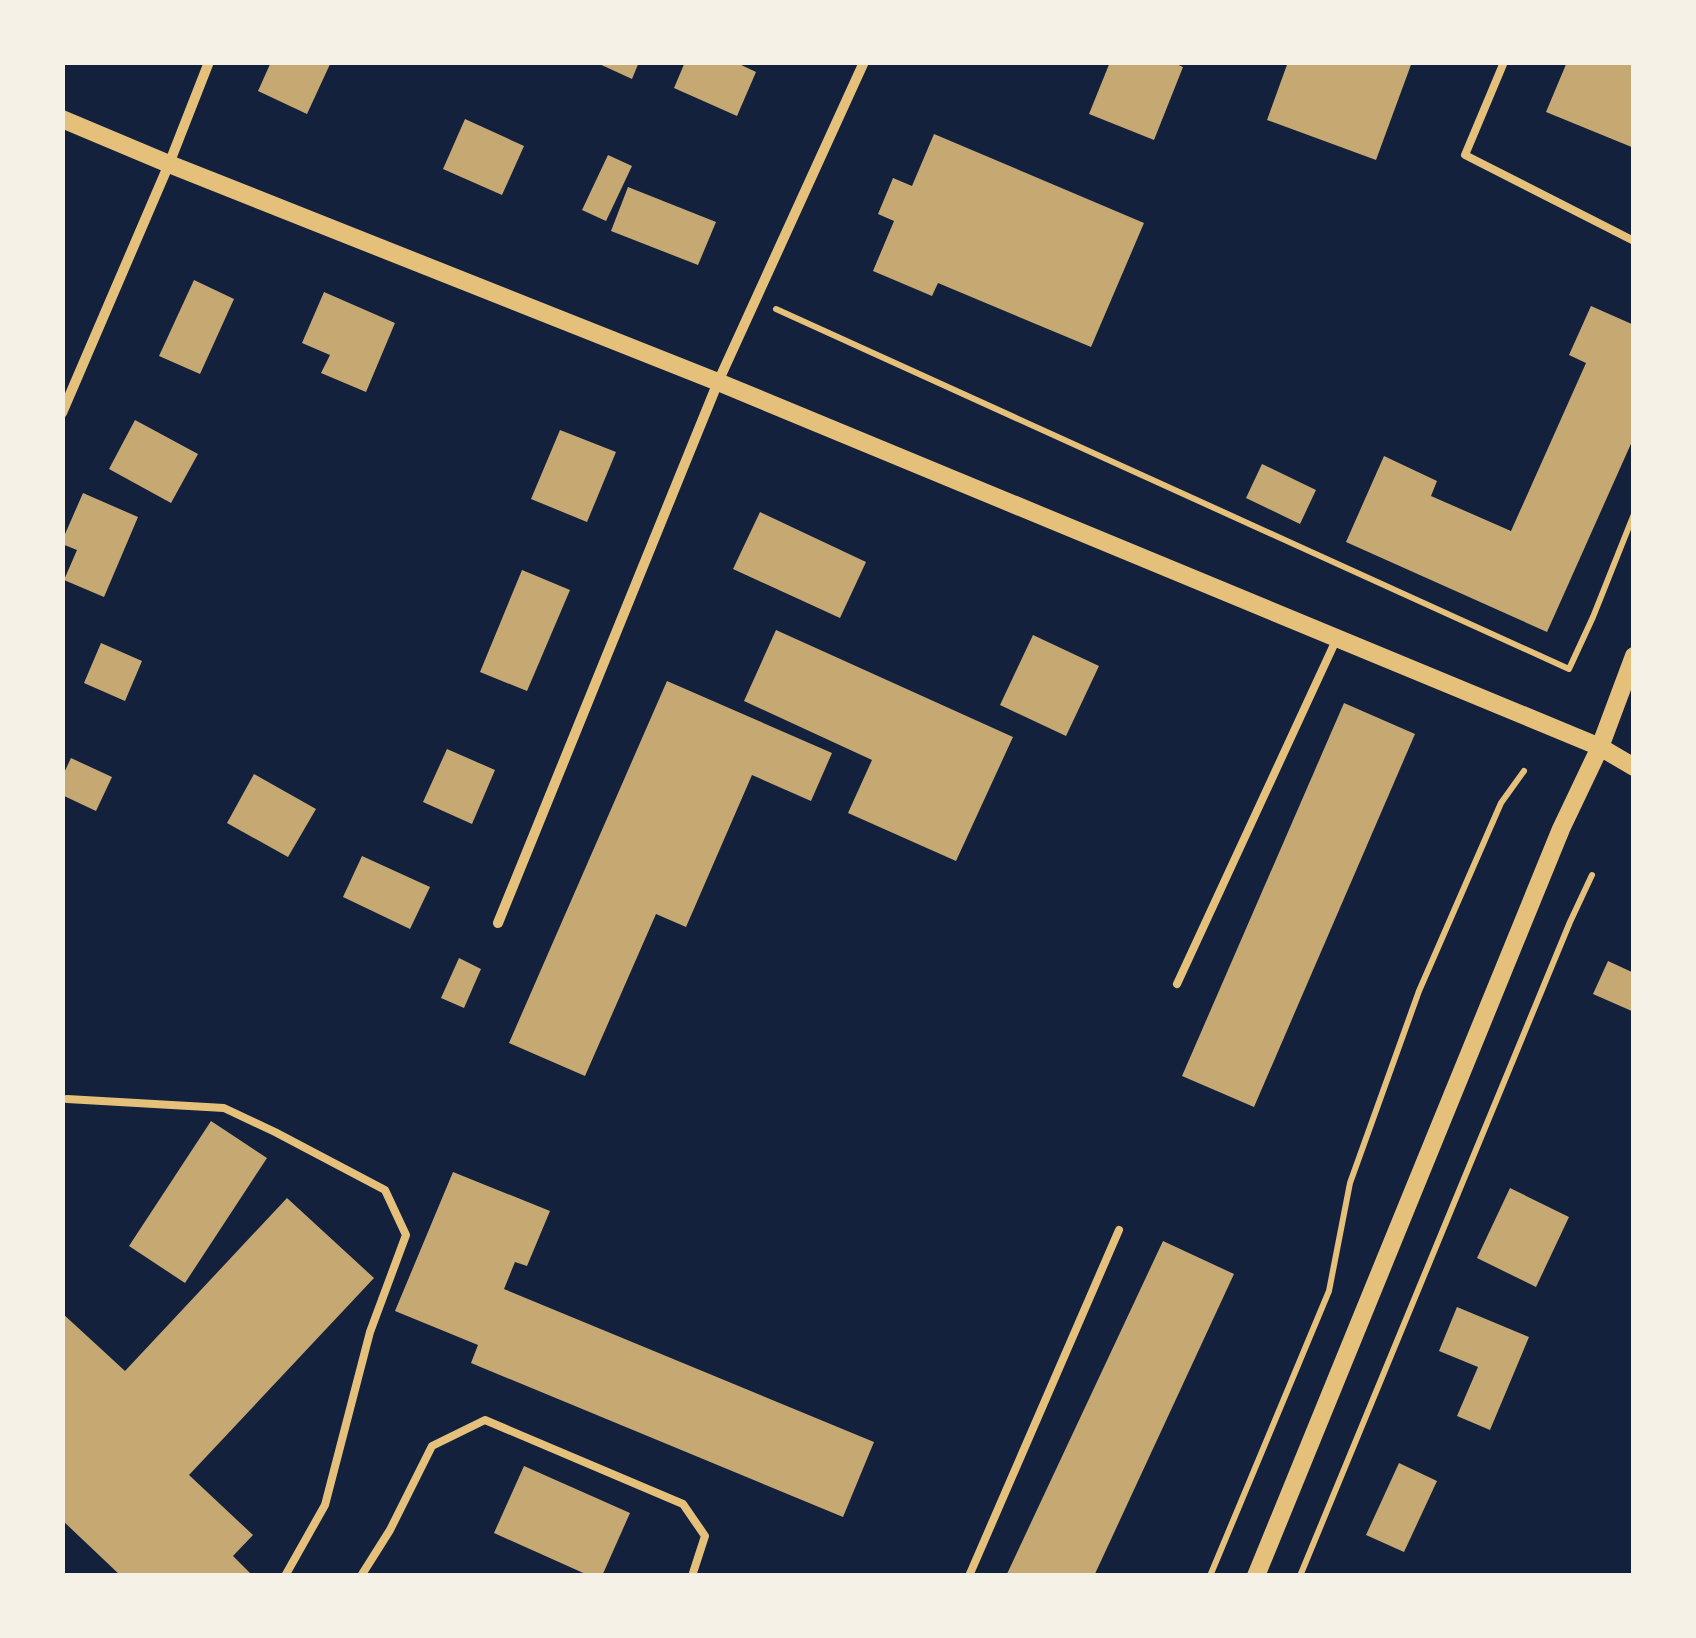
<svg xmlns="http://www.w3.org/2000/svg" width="1696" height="1638" viewBox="0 0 1696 1638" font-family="'IBM Plex Sans',sans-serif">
<rect width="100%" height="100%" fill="#14213d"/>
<g fill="#c6a872">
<polygon points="271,62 331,62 307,114 258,91"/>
<polygon points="595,62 639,62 632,79"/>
<polygon points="685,62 735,62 756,72 737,116 674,88"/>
<polygon points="1110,62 1172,62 1183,67 1154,140 1089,114"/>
<polygon points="1288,62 1412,62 1376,160 1267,120"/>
<polygon points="1567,62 1634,62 1634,148 1546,112"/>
<polygon points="465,119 524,146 502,195 443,169"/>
<polygon points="934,134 1144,223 1091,347 938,283 932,296 873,271 894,221 878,214 893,178 912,186"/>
<polygon points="608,155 632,166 606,221 582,210"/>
<polygon points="628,187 716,222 698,265 611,231"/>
<polygon points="194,280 234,299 200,374 159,356"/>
<polygon points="324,292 395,323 366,392 321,373 330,355 302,343"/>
<polygon points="1591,306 1634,325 1634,437 1547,632 1346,542 1384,456 1437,481 1431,496 1511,531 1586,363 1569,355"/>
<polygon points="135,420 198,454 171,503 109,469"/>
<polygon points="560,430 616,452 587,522 531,499"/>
<polygon points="1262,464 1316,490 1300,524 1246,498"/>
<polygon points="83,493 138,517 104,597 64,580 77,550 62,544 62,541"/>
<polygon points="760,512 866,562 840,618 733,569"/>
<polygon points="522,570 570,590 527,691 480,672"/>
<polygon points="776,630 1013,737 956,861 848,813 872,760 744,701"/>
<polygon points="1033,635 1099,666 1066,736 1000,705"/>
<polygon points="101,643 142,661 125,701 84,683"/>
<polygon points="667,681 832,753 811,801 752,775 686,927 656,914 585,1076 509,1043"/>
<polygon points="1344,703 1415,734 1254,1107 1182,1076"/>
<polygon points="447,749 495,770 472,824 423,802"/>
<polygon points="71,758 112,777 96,811 62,795 62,777"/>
<polygon points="254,774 316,809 288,857 227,823"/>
<polygon points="362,856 430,887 410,929 343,897"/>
<polygon points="459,958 481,969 464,1008 441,998"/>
<polygon points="1608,961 1634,973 1634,1012 1593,994"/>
<polygon points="211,1121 267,1158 185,1283 129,1246"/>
<polygon points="453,1172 550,1211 527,1266 515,1262 504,1289 874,1442 843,1517 471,1363 478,1345 395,1311"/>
<polygon points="1510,1188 1569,1217 1536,1287 1477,1258"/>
<polygon points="287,1198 374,1278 189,1475 253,1535 233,1556 253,1576 121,1576 62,1520 62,1313 125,1371"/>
<polygon points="1163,1241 1234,1274 1094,1576 1006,1576"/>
<polygon points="1457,1307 1529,1337 1490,1430 1457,1416 1478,1367 1439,1351"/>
<polygon points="1399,1463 1437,1481 1404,1552 1366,1535"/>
<polygon points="524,1466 630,1513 602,1576 590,1576 494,1533"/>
</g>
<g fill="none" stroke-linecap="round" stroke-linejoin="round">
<g stroke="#e5c07b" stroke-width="6">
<polyline points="776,309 1569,669 1593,617 1634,514"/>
<polyline points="1210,1576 1329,1291 1350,1183 1419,991 1501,803 1524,771"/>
<polyline points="1300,1576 1570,922 1592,875"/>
</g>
<g stroke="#e5c07b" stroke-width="8">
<polyline points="1504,62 1465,155 1634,241"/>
<polyline points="1177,984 1337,638"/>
<polyline points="67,1099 224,1108 275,1132 385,1190 406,1235 370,1332 325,1505 285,1576"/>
<polyline points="361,1576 390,1530 432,1446 485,1420 683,1504 705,1536 692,1576"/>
<polyline points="969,1576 1119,1230"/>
</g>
<g stroke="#e5c07b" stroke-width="10">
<polyline points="62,413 169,164 209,62"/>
<polyline points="498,923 718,382 864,62"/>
</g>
<g stroke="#e5c07b" stroke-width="18">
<polyline points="62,119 169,164 718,382 1600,747 1634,767"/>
<polyline points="1256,1576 1561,829 1600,747 1634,656"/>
</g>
</g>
<rect width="1696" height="1638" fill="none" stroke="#f6f1e7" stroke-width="130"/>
</svg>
